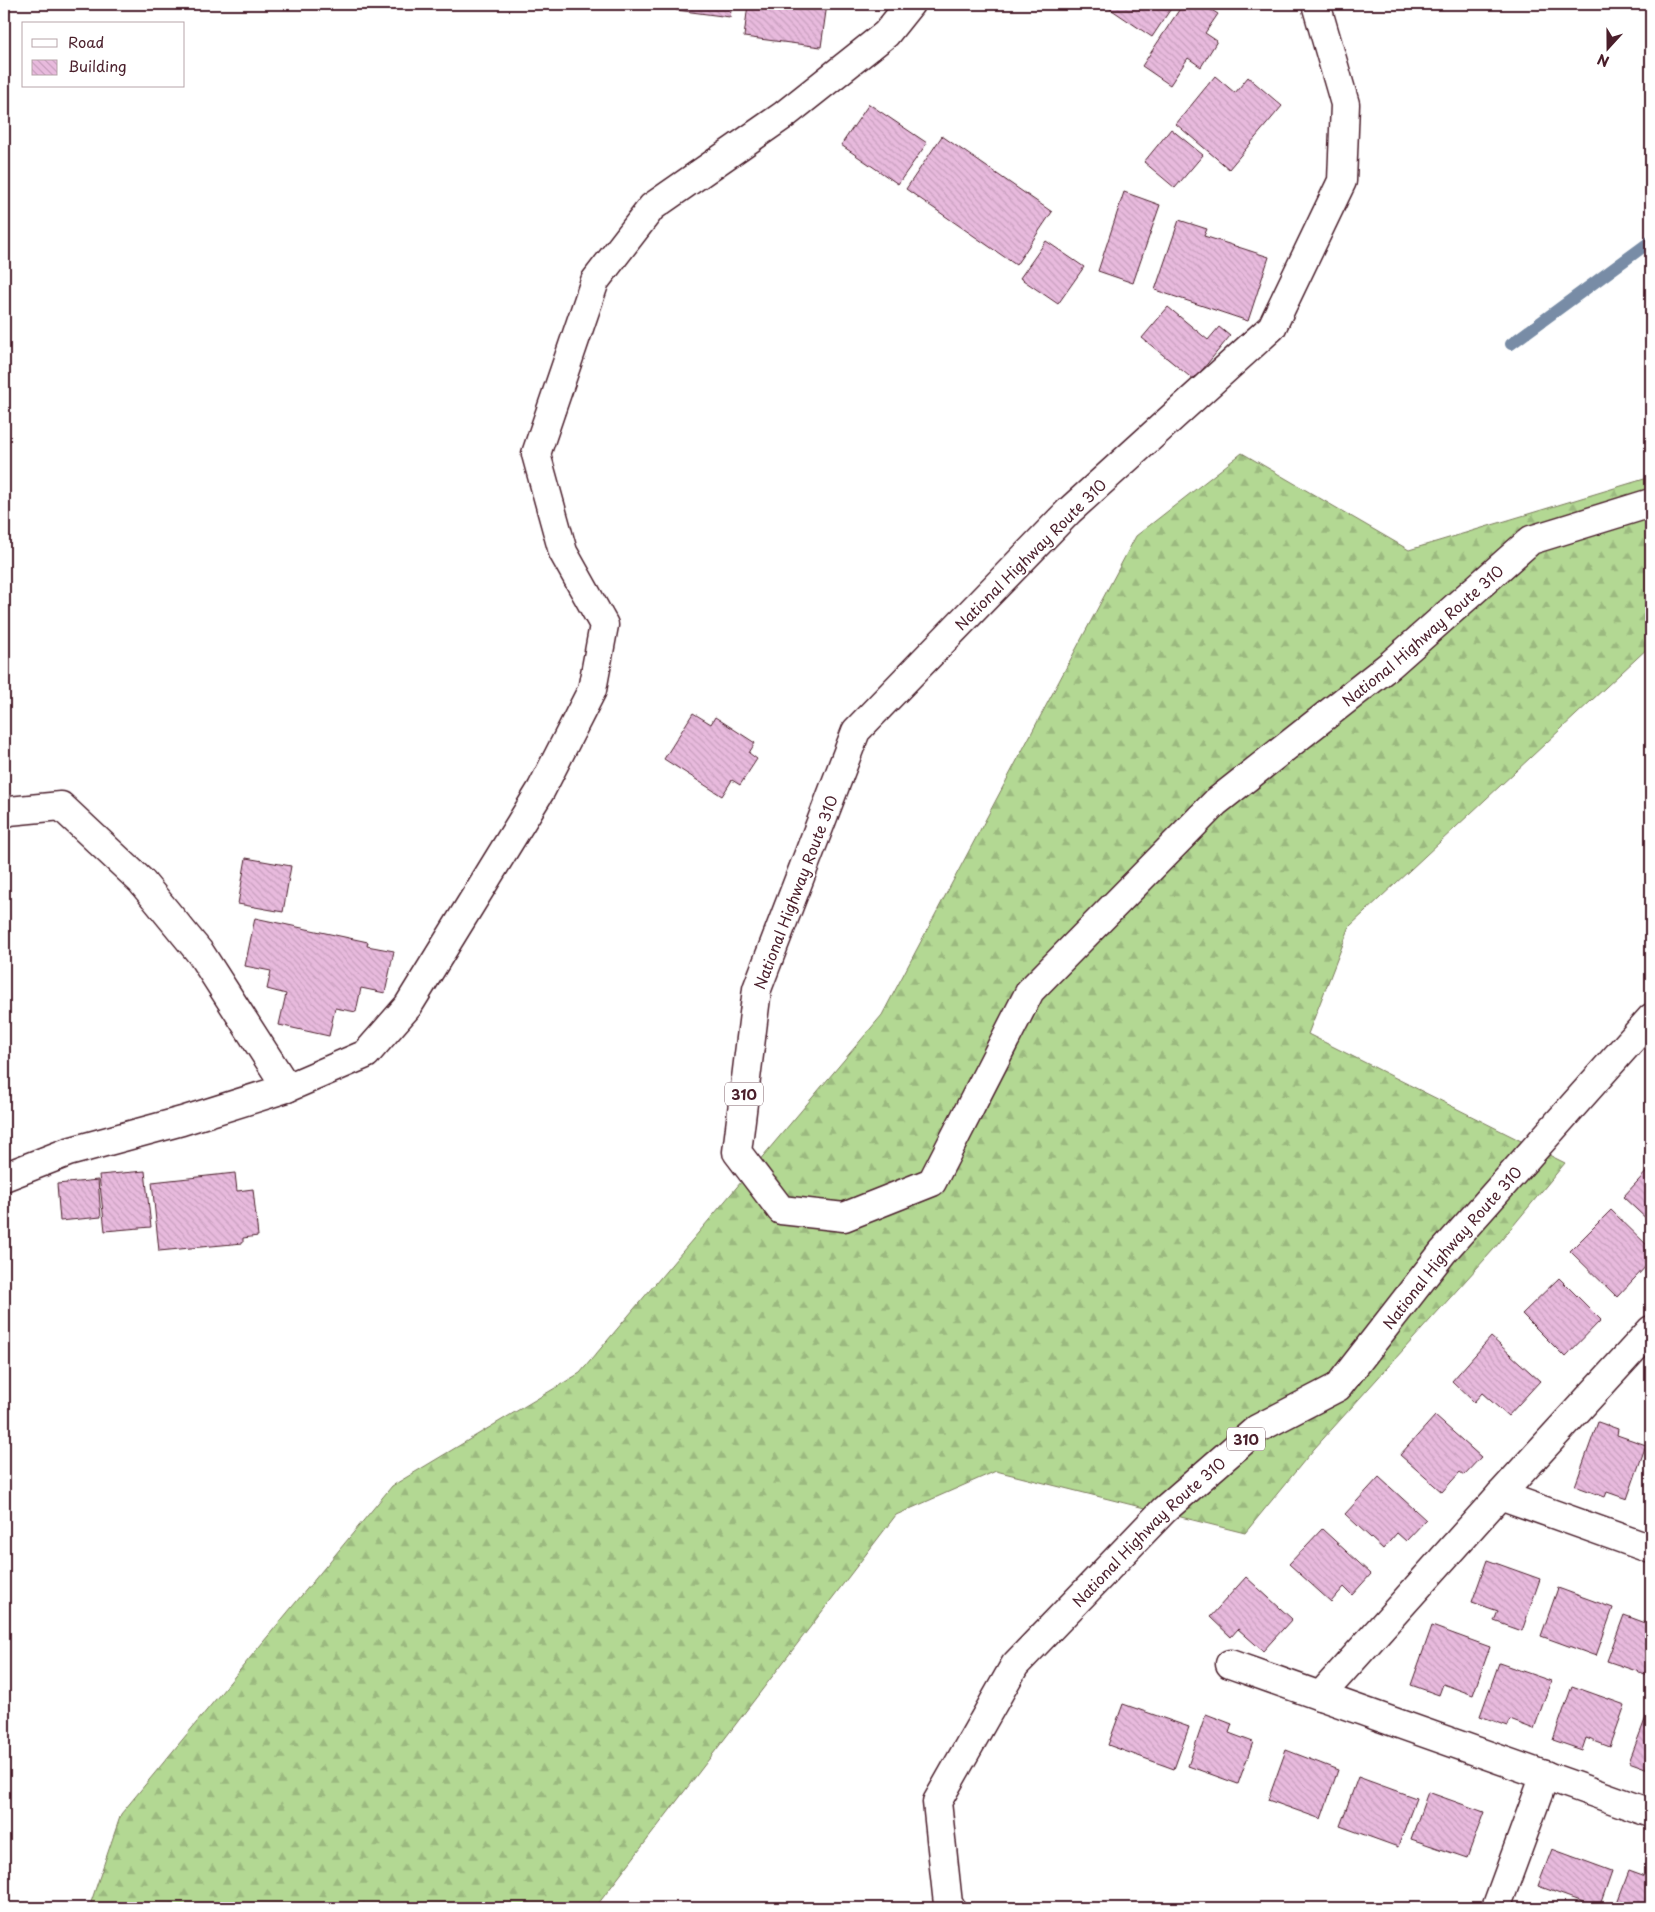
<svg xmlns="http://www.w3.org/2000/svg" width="1655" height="1912" viewBox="0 0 1655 1912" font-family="'Playpen Sans',sans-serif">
<defs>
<pattern id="forest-firs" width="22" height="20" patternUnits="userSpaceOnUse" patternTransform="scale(1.25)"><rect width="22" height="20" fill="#b3d893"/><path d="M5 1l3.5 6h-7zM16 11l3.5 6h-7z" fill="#9bb97f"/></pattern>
<pattern id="building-back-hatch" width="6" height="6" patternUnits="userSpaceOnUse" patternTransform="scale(1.25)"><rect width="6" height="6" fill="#e8badd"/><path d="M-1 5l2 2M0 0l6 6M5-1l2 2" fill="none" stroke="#c89fbe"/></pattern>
</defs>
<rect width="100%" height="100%" fill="#fff"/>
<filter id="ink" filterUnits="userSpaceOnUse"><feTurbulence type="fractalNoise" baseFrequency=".02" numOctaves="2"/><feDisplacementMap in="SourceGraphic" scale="10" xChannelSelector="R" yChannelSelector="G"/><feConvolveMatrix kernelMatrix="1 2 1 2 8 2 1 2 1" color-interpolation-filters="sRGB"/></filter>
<g filter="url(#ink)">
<polygon fill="url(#forest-firs)" stroke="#7e7c5f" points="1242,453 1409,550 1651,477 1651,645 1350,926 1308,1034 1565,1163 1494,1249 1314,1449 1245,1533 996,1471 896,1515 595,1908 89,1908 121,1814 392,1486 580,1373 882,1015 1136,536"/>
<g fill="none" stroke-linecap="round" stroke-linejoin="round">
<polyline stroke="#788ca6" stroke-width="12" points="1511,344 1651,241"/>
</g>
<g fill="url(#building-back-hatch)" stroke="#4a1f2b">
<polygon points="677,4 732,4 730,17 676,10"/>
<polygon points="748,4 827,4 821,47 744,37"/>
<polygon points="1103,4 1174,4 1152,37"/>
<polygon points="1183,4 1202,4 1218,14 1205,33 1217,41 1201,67 1188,58 1170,85 1142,66"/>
<polygon points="1215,76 1235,93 1248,77 1282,106 1229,169 1176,124"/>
<polygon points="869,104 927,143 898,184 841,145"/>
<polygon points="1171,129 1203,155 1175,188 1144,162"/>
<polygon points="942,136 1052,212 1016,265 906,189"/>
<polygon points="1124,192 1160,205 1133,283 1098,271"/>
<polygon points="1179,220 1207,229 1204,236 1269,257 1248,321 1155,290"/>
<polygon points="1046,241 1084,267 1058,304 1020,278"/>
<polygon points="1168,307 1208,340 1219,327 1230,336 1194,380 1142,338"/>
<polygon points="693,713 711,724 715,717 755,743 749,753 757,759 740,785 732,780 722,796 664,759"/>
<polygon points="246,858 291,866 283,912 238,904"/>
<polygon points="255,918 368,942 367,946 394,951 385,993 361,988 356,1012 335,1008 329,1036 279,1025 286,994 267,989 271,971 245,966"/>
<polygon points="1651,1167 1651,1223 1623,1197"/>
<polygon points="145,1171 151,1227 105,1231 99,1175"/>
<polygon points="235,1173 237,1191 253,1189 258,1236 243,1238 243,1243 159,1251 152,1182"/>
<polygon points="98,1180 101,1217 60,1221 57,1184"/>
<polygon points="1611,1210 1651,1249 1651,1261 1617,1297 1570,1251"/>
<polygon points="1559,1278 1601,1320 1565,1357 1522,1314"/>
<polygon points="1491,1337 1540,1381 1508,1416 1482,1393 1474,1402 1452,1381"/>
<polygon points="1435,1416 1481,1457 1464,1475 1460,1472 1442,1492 1400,1455"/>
<polygon points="1598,1422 1618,1429 1617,1435 1646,1445 1627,1499 1607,1492 1605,1497 1575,1486"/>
<polygon points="1379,1477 1426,1520 1406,1541 1397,1533 1383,1549 1345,1514"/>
<polygon points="1322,1529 1371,1574 1352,1595 1344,1587 1331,1602 1289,1564"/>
<polygon points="1487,1560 1540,1579 1522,1631 1494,1621 1498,1611 1472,1602"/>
<polygon points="1246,1577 1292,1619 1263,1651 1238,1629 1231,1637 1210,1617"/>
<polygon points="1558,1588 1613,1608 1596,1656 1541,1636"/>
<polygon points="1624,1615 1651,1625 1651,1676 1607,1661"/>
<polygon points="1432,1626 1490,1647 1473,1695 1443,1684 1439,1695 1411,1685"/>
<polygon points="1499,1663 1551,1681 1534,1729 1510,1720 1508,1726 1480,1716"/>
<polygon points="1572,1686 1625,1705 1610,1747 1586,1738 1582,1750 1553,1740"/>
<polygon points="1123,1704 1189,1727 1174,1769 1108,1745"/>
<polygon points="1651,1704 1651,1770 1629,1762"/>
<polygon points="1206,1714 1232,1724 1229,1733 1253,1742 1238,1784 1188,1766"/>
<polygon points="1286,1750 1338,1770 1321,1819 1268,1800"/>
<polygon points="1358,1777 1416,1798 1398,1847 1340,1826"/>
<polygon points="1428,1792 1484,1812 1467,1858 1411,1839"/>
<polygon points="1552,1849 1612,1871 1599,1908 1538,1886"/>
<polygon points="1629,1871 1651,1879 1651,1908 1615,1908"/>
</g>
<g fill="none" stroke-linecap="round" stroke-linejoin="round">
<g stroke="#4a1f2b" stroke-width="31">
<g id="minor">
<polyline points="4,814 9,811 61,806 141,881 201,954 287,1088"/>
<polyline points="1500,1495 1651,1549"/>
<polyline points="1230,1664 1651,1813"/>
<polyline points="1320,1696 1500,1495 1651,1330"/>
<polyline points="1496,1908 1545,1775"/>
</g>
</g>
<g stroke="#4a1f2b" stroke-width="31">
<polyline id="tertiary" points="4,1177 68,1152 182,1121 287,1088 366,1054 408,1006 541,790 592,690 604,625 563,552 536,454 595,281 652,207 784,115 886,34 910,4"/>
</g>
<g stroke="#4a1f2b" stroke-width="31">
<g id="trunk">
<path id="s1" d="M1316,4l29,100 -3,77 -70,146 -203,184 -213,220 -99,258 -20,163 44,58 63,7 88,-35 98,-191 186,-189 174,-137 141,-125 120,-37"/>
<path id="s2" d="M951,1908l-3,-4 -11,-102 78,-137 149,-155 93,-81 81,-42 105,-135 208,-234"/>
</g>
</g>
<use href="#minor" stroke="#fff" stroke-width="28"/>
<use href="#tertiary" stroke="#fff" stroke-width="28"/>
<use href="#trunk" stroke="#fff" stroke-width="28"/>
</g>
</g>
<g text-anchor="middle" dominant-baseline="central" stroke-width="4" stroke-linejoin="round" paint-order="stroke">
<g fill="#fff" stroke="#80626b" stroke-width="1">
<rect x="725" y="1082.5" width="38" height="23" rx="4"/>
<rect x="1227" y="1427.5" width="38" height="23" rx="4"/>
</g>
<g font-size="14" font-weight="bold" fill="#4a1f2b">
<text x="744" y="1094">310</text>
<text x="1246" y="1439">310</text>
</g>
<g font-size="15" fill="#4a1f2b" stroke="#fff">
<text transform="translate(1030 554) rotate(-45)">National Highway Route 310</text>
<text stroke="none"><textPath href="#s1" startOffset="2340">National Highway Route 310</textPath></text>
<text transform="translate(795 892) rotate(-69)">National Highway Route 310</text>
<text stroke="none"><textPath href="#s2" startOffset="875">National Highway Route 310</textPath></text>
<text stroke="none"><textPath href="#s2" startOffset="454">National Highway Route 310</textPath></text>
</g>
</g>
<rect width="1655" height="1912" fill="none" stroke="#fff" stroke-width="20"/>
<rect x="10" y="10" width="1635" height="1892" fill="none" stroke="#4a1f2b" stroke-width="2" filter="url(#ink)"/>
<rect x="22" y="22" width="162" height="65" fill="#ffffff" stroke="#b7a5aa"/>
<rect x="32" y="39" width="25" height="8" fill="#ffffff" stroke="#b7a5aa"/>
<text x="68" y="48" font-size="15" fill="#4a1f2b">Road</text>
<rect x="32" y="60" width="25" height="15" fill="url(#building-back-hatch)" stroke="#b7a5aa"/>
<text x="68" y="72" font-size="15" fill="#4a1f2b">Building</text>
<g transform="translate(1608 48) rotate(201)" stroke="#ffffff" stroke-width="4" paint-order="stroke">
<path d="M0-4L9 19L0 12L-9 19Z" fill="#4a1f2b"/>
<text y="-8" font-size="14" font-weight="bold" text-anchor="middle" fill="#4a1f2b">N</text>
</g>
</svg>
